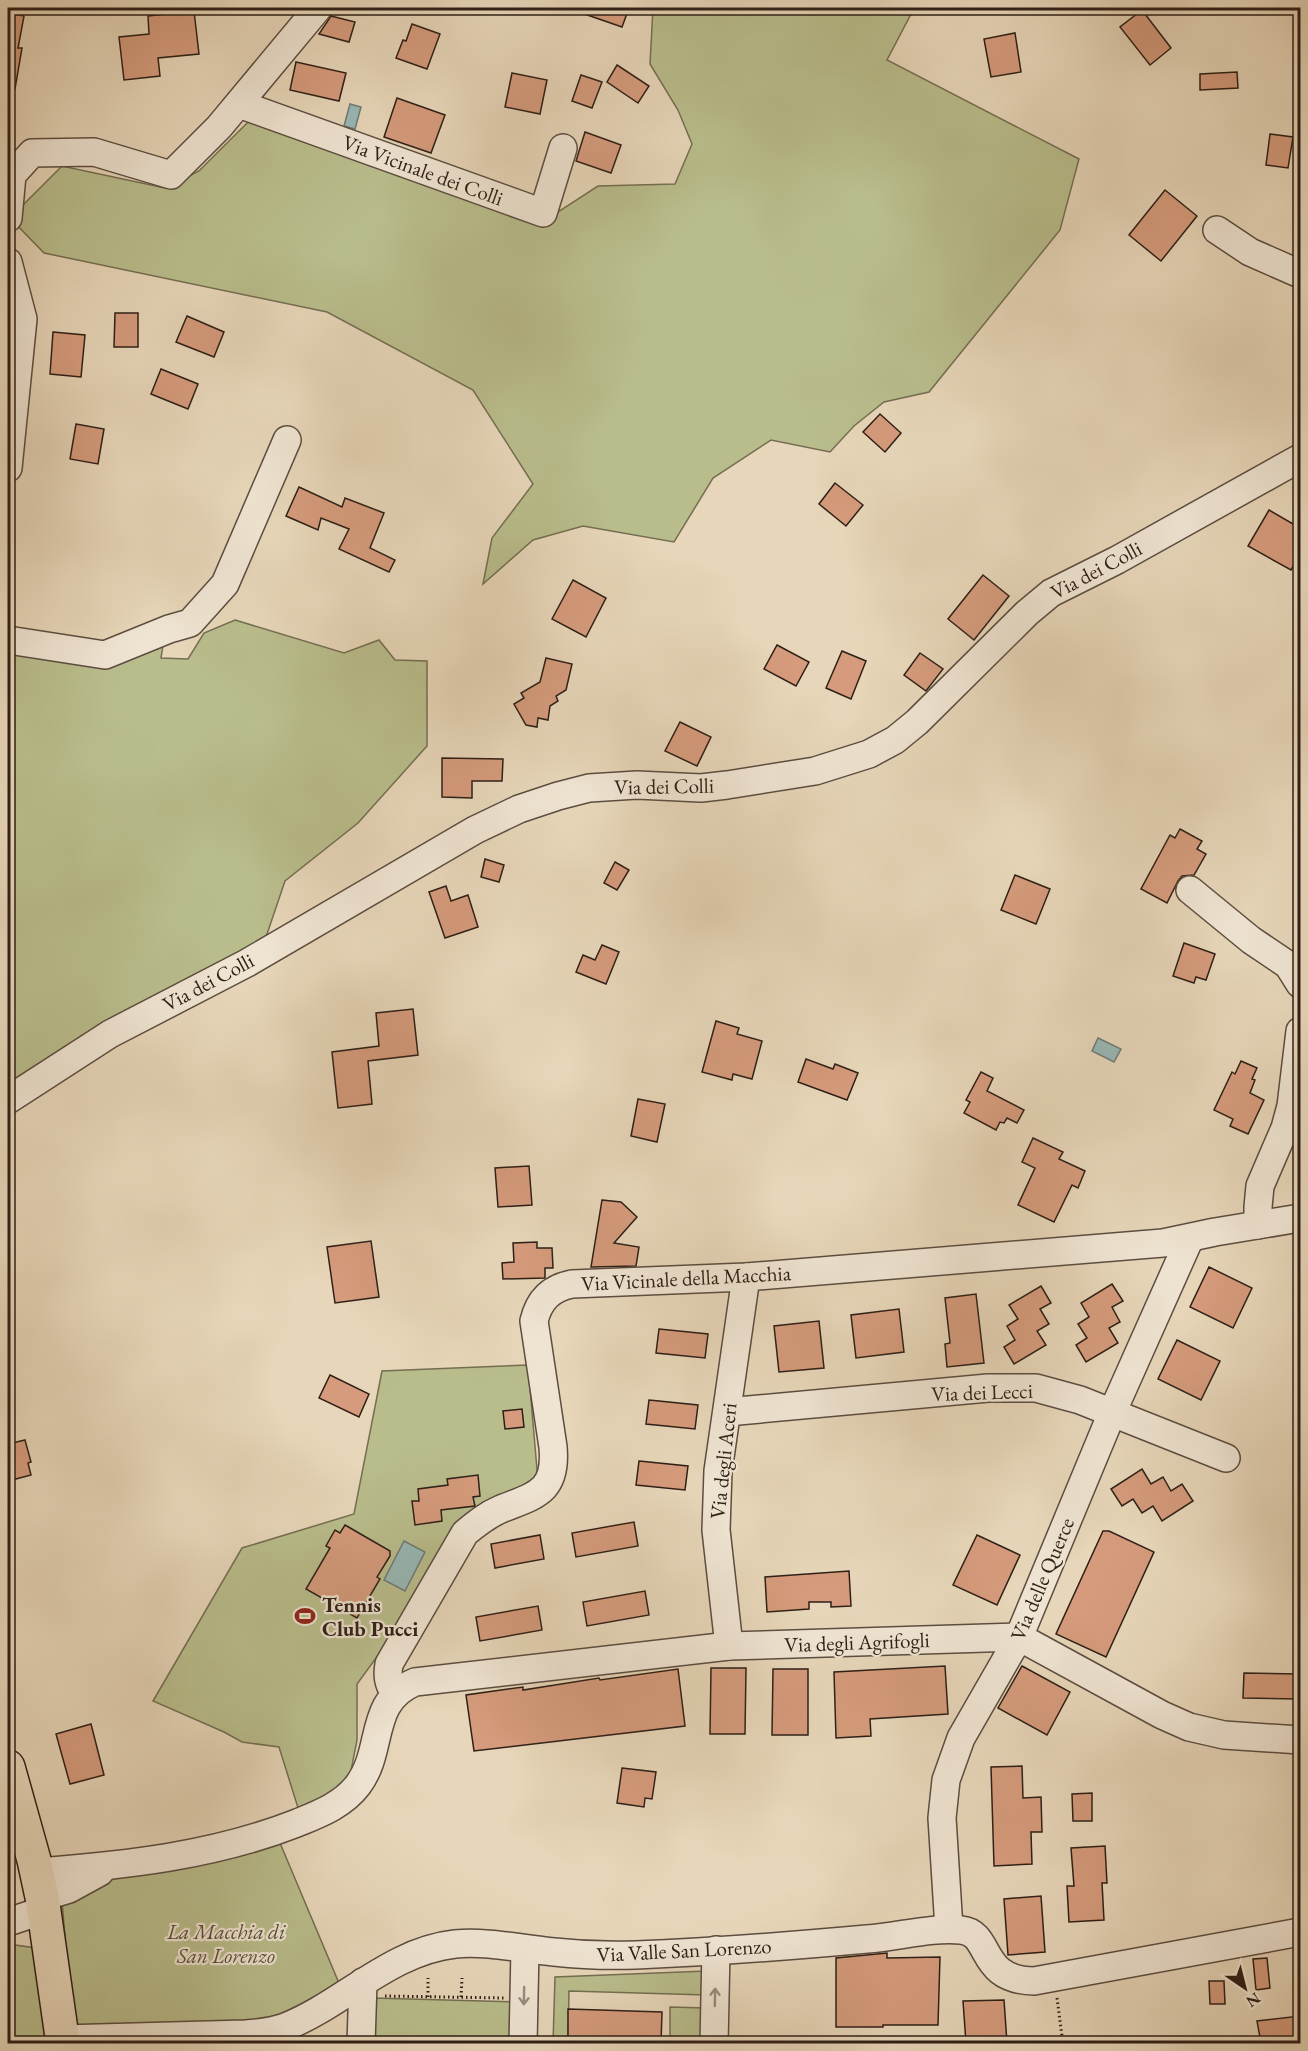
<svg xmlns="http://www.w3.org/2000/svg" width="1308" height="2051" viewBox="0 0 1308 2051" font-family="'EB Garamond',serif">
<rect width="100%" height="100%" fill="#e7d6b9"/>
<filter id="stains"><feTurbulence type="fractalNoise" baseFrequency=".00333" numOctaves="4"/><feColorMatrix values="0 0 0 0 .2 0 0 0 0 .09 0 0 0 0 .02 0 0 0 .5 -.17"/></filter>
<radialGradient id="worn" r=".72"><stop offset=".6" stop-color="#630" stop-opacity="0"/><stop offset="1" stop-color="#630" stop-opacity=".3"/></radialGradient>
<g fill="#b9bd8c" stroke="#746e52" stroke-width="1.5">
<polygon points="653,8 919,8 910,16 887,60 1079,159 1060,230 929,392 884,402 854,426 830,452 771,440 713,478 674,542 583,526 533,540 483,584 492,538 533,484 473,390 327,312 44,253 10,218 62,166 165,188 199,171 249,121 555,214 598,186 675,184 692,144 678,110 650,64"/>
<polygon points="235,620 344,653 379,640 395,660 427,661 427,746 358,823 285,881 265,940 8,1088 8,654 91,666 164,639 161,658 188,659 204,633"/>
<polygon points="528,1365 538,1481 485,1509 357,1684 357,1740 348,1786 299,1811 279,1747 242,1742 224,1732 153,1701 242,1548 354,1514 382,1371"/>
<polygon points="280,1843 341,1988 276,2023 73,2033 62,1901 110,1877"/>
<polygon points="8,1944 36,1948 51,2043 8,2044"/>
<polygon points="707,1971 707,1995 569,1991 568,2043 553,2044 555,1977"/>
<polygon points="373,1998 515,2002 514,2043 402,2041 401,2043 372,2044"/>
<polygon points="670,2007 706,2008 706,2043 670,2044"/>
</g>
<g fill="#98b8b6" stroke="#6e7b76" stroke-width="1.5">
<polygon points="350,104 361,107 355,129 344,126"/>
<polygon points="1098,1038 1121,1049 1114,1062 1092,1051"/>
<polygon points="404,1541 425,1552 405,1591 384,1580"/>
</g>
<g fill="#d59b7c" stroke="#2e1f17" stroke-width="1.5">
<polygon points="574,8 629,8 622,27 573,10"/>
<polygon points="1142,10 1171,48 1150,65 1120,27"/>
<polygon points="194,11 199,54 158,58 160,76 124,80 119,37 149,34 148,16"/>
<polygon points="8,13 24,16 18,48 22,48 15,89 8,88"/>
<polygon points="331,16 355,22 349,42 319,34"/>
<polygon points="412,24 440,34 427,69 396,58 403,40 406,41"/>
<polygon points="1015,33 1021,72 991,77 984,39"/>
<polygon points="296,62 346,73 339,101 290,90"/>
<polygon points="617,65 649,86 638,103 607,82"/>
<polygon points="1237,72 1238,88 1200,90 1200,74"/>
<polygon points="512,73 547,80 540,114 505,107"/>
<polygon points="581,75 602,82 592,108 572,101"/>
<polygon points="397,98 445,115 431,153 384,137"/>
<polygon points="585,132 621,145 611,173 576,161"/>
<polygon points="1270,134 1293,137 1288,168 1266,165"/>
<polygon points="1165,190 1197,216 1161,261 1129,235"/>
<polygon points="115,313 138,313 138,347 114,347"/>
<polygon points="187,316 224,332 214,357 176,342"/>
<polygon points="53,332 85,335 81,377 50,374"/>
<polygon points="161,369 198,384 188,409 151,394"/>
<polygon points="880,414 901,433 885,452 863,432"/>
<polygon points="76,424 104,429 98,464 70,459"/>
<polygon points="835,483 863,505 846,526 819,504"/>
<polygon points="299,487 342,507 345,498 384,513 370,548 395,560 389,572 339,549 349,529 321,518 318,530 286,516"/>
<polygon points="1269,510 1300,528 1300,553 1291,570 1248,546"/>
<polygon points="983,575 1009,596 974,640 948,619"/>
<polygon points="573,580 606,598 586,637 552,619"/>
<polygon points="777,645 809,662 796,686 764,669"/>
<polygon points="842,651 866,661 851,699 826,688"/>
<polygon points="920,653 943,669 926,691 904,675"/>
<polygon points="546,658 572,664 566,690 556,696 558,701 550,706 548,720 538,718 537,727 526,725 514,704 524,698 521,693 540,682"/>
<polygon points="680,722 711,737 697,766 665,751"/>
<polygon points="442,758 503,759 502,781 472,781 472,798 442,797"/>
<polygon points="1180,829 1202,841 1197,849 1206,854 1194,875 1182,876 1178,881 1167,903 1141,889 1170,835 1175,838"/>
<polygon points="485,859 504,865 499,882 481,877"/>
<polygon points="615,862 629,870 617,890 604,883"/>
<polygon points="1015,875 1050,889 1036,924 1001,910"/>
<polygon points="446,886 451,901 468,895 478,927 445,938 429,892"/>
<polygon points="1184,943 1215,954 1206,980 1196,977 1194,983 1173,976"/>
<polygon points="602,945 619,952 606,984 576,972 583,955 595,960"/>
<polygon points="413,1009 418,1055 368,1061 372,1104 338,1108 332,1052 379,1046 376,1013"/>
<polygon points="716,1021 739,1028 737,1034 762,1041 752,1079 733,1074 732,1080 702,1072"/>
<polygon points="806,1059 833,1069 835,1064 858,1073 847,1100 798,1082"/>
<polygon points="1241,1061 1257,1068 1252,1079 1255,1080 1250,1093 1264,1100 1248,1134 1230,1126 1233,1119 1214,1110 1232,1072 1235,1074"/>
<polygon points="981,1072 993,1078 987,1091 1024,1110 1017,1123 1007,1118 1004,1123 1000,1122 996,1130 964,1113 970,1102 966,1100"/>
<polygon points="638,1099 665,1104 657,1142 631,1136"/>
<polygon points="1033,1138 1063,1152 1059,1159 1085,1171 1078,1188 1072,1185 1054,1222 1018,1205 1035,1168 1022,1162"/>
<polygon points="529,1166 532,1205 498,1207 495,1168"/>
<polygon points="602,1200 621,1202 637,1217 614,1243 639,1247 636,1266 591,1267"/>
<polygon points="371,1241 379,1297 335,1303 327,1247"/>
<polygon points="537,1242 537,1248 552,1248 553,1268 545,1268 545,1278 503,1279 502,1263 514,1262 513,1243"/>
<polygon points="1209,1267 1252,1288 1233,1328 1190,1307"/>
<polygon points="1112,1284 1123,1301 1112,1307 1120,1322 1109,1328 1118,1343 1086,1362 1076,1345 1087,1338 1078,1324 1089,1317 1081,1303"/>
<polygon points="1041,1286 1051,1303 1040,1309 1049,1324 1037,1331 1046,1345 1014,1364 1004,1347 1015,1340 1007,1326 1018,1319 1009,1305"/>
<polygon points="976,1294 984,1363 947,1367 945,1344 950,1343 945,1298"/>
<polygon points="899,1309 904,1352 856,1358 851,1315"/>
<polygon points="819,1321 824,1368 779,1372 774,1326"/>
<polygon points="659,1329 708,1334 705,1358 656,1353"/>
<polygon points="1177,1340 1220,1361 1201,1400 1158,1379"/>
<polygon points="330,1375 369,1394 359,1417 319,1398"/>
<polygon points="649,1400 698,1405 695,1429 646,1424"/>
<polygon points="522,1409 524,1427 505,1429 503,1411"/>
<polygon points="25,1440 31,1462 28,1463 31,1475 12,1480 8,1461 8,1444"/>
<polygon points="639,1461 688,1466 685,1490 636,1485"/>
<polygon points="1142,1469 1151,1484 1163,1477 1171,1491 1182,1484 1193,1501 1162,1521 1153,1506 1142,1513 1133,1499 1122,1506 1111,1489"/>
<polygon points="478,1475 480,1496 473,1497 475,1506 441,1510 442,1521 415,1525 412,1501 419,1501 418,1489 448,1485 447,1479"/>
<polygon points="634,1522 638,1546 576,1557 572,1533"/>
<polygon points="345,1525 390,1551 390,1556 377,1577 380,1579 357,1618 306,1589 330,1548 326,1546 335,1530 340,1533"/>
<polygon points="1103,1531 1109,1531 1154,1552 1106,1657 1056,1634"/>
<polygon points="540,1535 544,1559 495,1568 491,1544"/>
<polygon points="977,1535 1020,1555 997,1605 953,1585"/>
<polygon points="849,1571 851,1606 831,1607 831,1602 809,1602 809,1609 767,1612 765,1577"/>
<polygon points="645,1591 649,1615 587,1626 583,1602"/>
<polygon points="538,1606 542,1630 480,1641 476,1617"/>
<polygon points="945,1666 948,1714 870,1719 871,1736 836,1738 834,1672"/>
<polygon points="1022,1666 1070,1692 1047,1735 998,1708"/>
<polygon points="711,1668 746,1668 745,1734 710,1734"/>
<polygon points="678,1669 685,1726 474,1751 466,1695 523,1687 523,1690 599,1678 600,1680"/>
<polygon points="773,1669 808,1669 808,1735 772,1735"/>
<polygon points="1244,1673 1298,1674 1297,1699 1243,1698"/>
<polygon points="91,1724 104,1775 70,1784 56,1734"/>
<polygon points="1022,1766 1023,1798 1041,1797 1042,1832 1031,1832 1032,1864 994,1866 991,1767"/>
<polygon points="622,1768 656,1772 652,1799 645,1798 644,1807 617,1803"/>
<polygon points="1092,1793 1092,1821 1073,1821 1072,1794"/>
<polygon points="1105,1846 1107,1883 1102,1883 1104,1920 1069,1922 1067,1886 1074,1886 1071,1848"/>
<polygon points="1041,1896 1045,1952 1008,1955 1004,1899"/>
<polygon points="887,1953 887,1958 940,1957 938,2025 883,2025 883,2027 836,2027 836,1958"/>
<polygon points="1267,1958 1270,1988 1256,1990 1253,1959"/>
<polygon points="1209,1981 1224,1981 1225,2004 1210,2004"/>
<polygon points="1004,2000 1007,2043 966,2043 963,2001"/>
<polygon points="568,2009 662,2012 661,2043 568,2043"/>
<polygon points="1300,2016 1300,2043 1261,2043 1257,2021"/>
</g>
<g fill="none" stroke-linecap="round" stroke-linejoin="round">
<g stroke="#5c4d40" stroke-width="30">
<g id="minor">
<polyline points="239,104 543,213 563,148"/>
<polyline points="8,218 12,175 32,153 94,152 171,175 219,127 318,8"/>
<polyline points="1217,230 1250,252 1300,274"/>
<polyline points="8,262 23,319 8,468"/>
<polyline points="8,640 105,655 169,629 190,623 225,584 287,440"/>
<polyline points="1190,890 1251,940 1288,965 1300,984"/>
<polyline points="8,1100 110,1034 247,963 475,830 519,809 558,796 589,788 637,785 701,788 727,785 815,771 869,754 895,740 917,722 1027,613 1051,593 1117,560 1300,458"/>
<polyline points="1258,1225 1258,1207 1260,1186 1285,1128 1291,1106 1300,1031"/>
<polyline points="727,1412 988,1388 1036,1388 1080,1400 1226,1458"/>
<polyline points="729,1646 716,1530 718,1471 746,1277"/>
<path d="M395,1694c-7,-11 -8,-18 -6,-30l76,-131c12,-10 22,-18 36,-24 35,-14 56,-17 52,-62l-19,-126c5,-21 17,-33 38,-37l174,-7 417,-34 52,-11 85,-14"/>
<path d="M37,1872c89,-7 176,-16 260,-49 22,-9 46,-18 61,-38 27,-36 9,-83 57,-103l314,-36 290,-9 143,78 27,12 35,8 76,5"/>
<polyline points="42,1897 69,1889 100,1872"/>
<polyline points="8,1922 44,1910"/>
<polyline points="949,1929 942,1818 946,1780 961,1738 1019,1637 1112,1413 1190,1238"/>
<path d="M62,2039l183,-5c13,-1 27,-2 40,-7 57,-22 105,-76 170,-83 33,-3 66,5 99,8 27,3 54,4 82,3 77,-3 154,-9 231,-16 31,-2 64,-12 94,-9 32,3 16,50 73,51l266,-49"/>
<polyline points="361,2044 363,1982"/>
<polyline points="523,2044 525,1949"/>
<polyline points="714,2044 716,1950"/>
</g>
</g>
<g stroke="#2e1f17" stroke-width="36">
<polyline id="major" points="8,1767 34,1860 42,1897 63,2044"/>
</g>
<g stroke="#2e1f17" stroke-width="3" stroke-dasharray="1.5 3" stroke-linecap="butt">
<polyline points="385,1996 504,1998"/>
<polyline points="428,1997 428,1978"/>
<polyline points="461,1997 462,1978"/>
<polyline points="1057,1998 1063,2044"/>
</g>
<use href="#minor" stroke="#efe4d2" stroke-width="27"/>
<use href="#major" stroke="#e7d6b9" stroke-width="33"/>
</g>
<defs><path id="oneway-shaft" d="M-6 0H5M1.5-3L5.5 0L1.5 3" fill="none" stroke-width="1.6" stroke-linecap="round" stroke-linejoin="round" transform="scale(1.5)"/></defs>
<g stroke="#988b7e">
<use href="#oneway-shaft" transform="translate(524 1996) rotate(91)"/>
<use href="#oneway-shaft" transform="translate(715 1997) rotate(-89)"/>
</g>
<defs>
<g id="stadium-bare" transform="scale(1.62)"><path d="M0-5a6.5 5 0 1 0 0 10a6.5 5 0 1 0 0-10ZM-3.5-1.8h7v3.6h-7Z" fill="#8f2418" stroke="#efe4d2" stroke-width="2.5" paint-order="stroke"/></g>
</defs>
<g fill-rule="evenodd">
<use href="#stadium-bare" x="305" y="1616"/>
</g>
<g text-anchor="middle" dominant-baseline="central" stroke-width="4.5" stroke-linejoin="round" paint-order="stroke">
<g font-size="21" fill="#2e1f17" stroke="#efe4d2">
<text transform="translate(423 170) rotate(20)">Via Vicinale dei Colli</text>
<text transform="translate(1096 570) rotate(-28)">Via dei Colli</text>
<text transform="translate(664 786) rotate(-1)">Via dei Colli</text>
<text transform="translate(208 982) rotate(-28)">Via dei Colli</text>
<text transform="translate(686 1278) rotate(-3)">Via Vicinale della Macchia</text>
<text transform="translate(982 1392) rotate(-2)">Via dei Lecci</text>
<text transform="translate(723 1461) rotate(-84)">Via degli Aceri</text>
<text transform="translate(1042 1579) rotate(-67)">Via delle Querce</text>
<text transform="translate(857 1642) rotate(-2)">Via degli Agrifogli</text>
<text transform="translate(684 1950) rotate(-3)">Via Valle San Lorenzo</text>
</g>
<g font-size="21" font-weight="bold" fill="#2e1f17" stroke="#efe4d2" text-anchor="start">
<text x="322" y="1604">Tennis<tspan x="322" dy="24">Club Pucci</tspan></text>
</g>
<g font-size="21" font-style="italic" fill="#584e3a" stroke="#efe4d2">
<text x="226" y="1931">La Macchia di<tspan x="226" dy="24">San Lorenzo</tspan></text>
</g>
</g>
<rect width="1308" height="2051" fill="none" stroke="#e7d6b9" stroke-width="30"/>
<rect x="9" y="9" width="1290" height="2033" fill="none" stroke="#2e1f17" stroke-width="3"/>
<rect x="15" y="15" width="1278" height="2021" fill="none" stroke="#2e1f17" stroke-width="1.5"/>
<g transform="translate(1245 1988) rotate(145)" stroke="#efe4d2" stroke-width="4.5" paint-order="stroke">
<path d="M0-4.5L10 22L0 15L-10 22Z" fill="#2e1f17"/>
<text y="-9" font-size="16" font-weight="bold" text-anchor="middle" fill="#2e1f17">N</text>
</g>
<rect width="100%" height="100%" filter="url(#stains)"/>
<rect width="100%" height="100%" fill="url(#worn)"/>
</svg>
